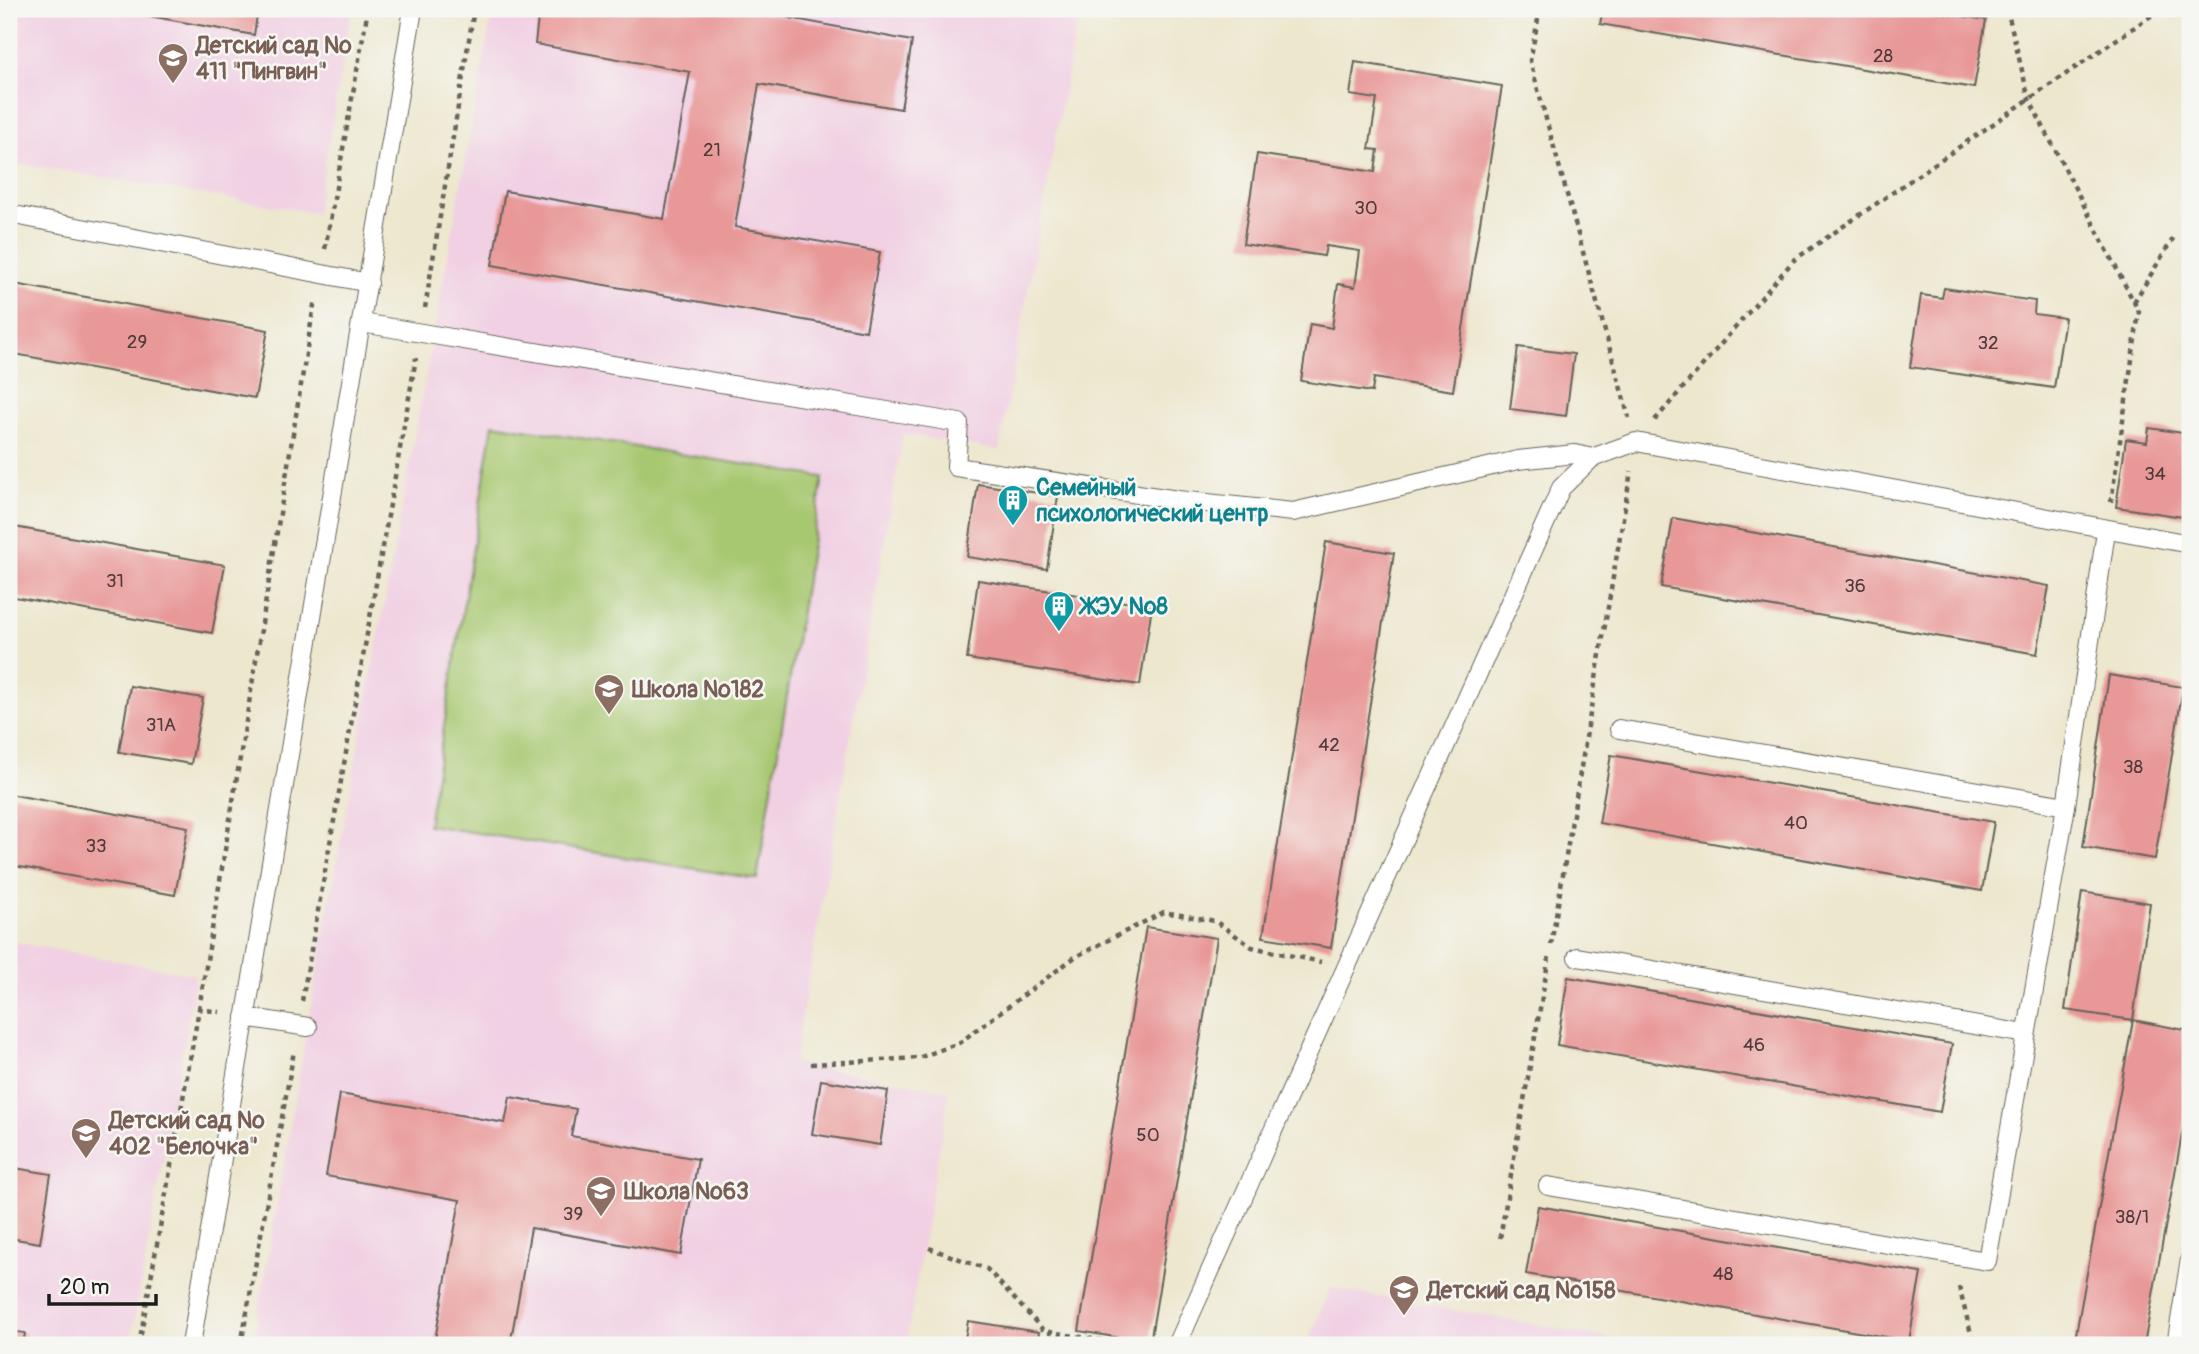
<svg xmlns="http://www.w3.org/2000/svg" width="2199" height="1354" viewBox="0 0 2199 1354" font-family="Pangolin,sans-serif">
<rect width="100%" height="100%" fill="#f6f6f2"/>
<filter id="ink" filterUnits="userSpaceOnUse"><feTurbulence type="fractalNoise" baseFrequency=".0143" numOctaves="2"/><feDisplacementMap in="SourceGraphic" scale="14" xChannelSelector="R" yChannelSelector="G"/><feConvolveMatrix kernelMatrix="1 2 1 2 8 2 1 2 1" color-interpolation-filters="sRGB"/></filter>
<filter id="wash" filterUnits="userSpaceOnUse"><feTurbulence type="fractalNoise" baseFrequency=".00686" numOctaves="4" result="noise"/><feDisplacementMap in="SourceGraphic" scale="28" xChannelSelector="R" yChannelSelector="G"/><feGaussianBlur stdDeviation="1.57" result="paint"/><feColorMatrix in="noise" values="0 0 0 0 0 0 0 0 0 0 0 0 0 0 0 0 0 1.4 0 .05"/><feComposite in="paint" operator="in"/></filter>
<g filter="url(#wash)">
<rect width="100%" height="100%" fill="#ede7ce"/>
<g fill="#f1d0e3">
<polygon points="9,9 352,9 316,213 9,162"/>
<polygon points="493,9 1079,9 999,450 903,434 794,1063 949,1091 906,1345 253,1345 315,982"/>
<polygon points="9,941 196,975 130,1345 9,1345"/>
<polygon points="1330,1288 1648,1345 1307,1345"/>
</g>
<polygon fill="#a7c76f" stroke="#627246" stroke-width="2" points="493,424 823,477 757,879 428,825"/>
<g id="blocks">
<g fill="#e89897">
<polygon points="111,9 258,9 254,35"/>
<polygon points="539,9 742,9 912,41 901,109 759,84 735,227 880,252 866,331 492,265 505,191 664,219 690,72 535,44"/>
<polygon points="1603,9 1919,9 1986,20 1974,88 1600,24"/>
<polygon points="1355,62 1502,86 1453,391 1374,378 1372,392 1301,381 1310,324 1332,328 1338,284 1355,287 1360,251 1326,246 1324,256 1243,244 1257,154 1375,172 1378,150 1369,149 1377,99 1350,95"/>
<polygon points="9,283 268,330 255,398 9,353"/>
<polygon points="1944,288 2035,301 2034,314 2065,318 2054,388 1910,367 1921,295 1942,298"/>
<polygon points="1518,347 1574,354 1566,416 1510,409"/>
<polygon points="2149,428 2190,434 2190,518 2116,507 2126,439 2147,442"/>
<polygon points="978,484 1058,496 1047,569 967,557"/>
<polygon points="1673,518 2049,586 2037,654 1661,587"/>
<polygon points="9,526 225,565 212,633 9,596"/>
<polygon points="1326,542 1394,553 1331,948 1263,937"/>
<polygon points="978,580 1152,606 1140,685 967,659"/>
<polygon points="2109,675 2183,687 2155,859 2083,847"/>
<polygon points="130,686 203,698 191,764 119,752"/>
<polygon points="1611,755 1994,822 1982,891 1599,823"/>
<polygon points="9,794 188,827 175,895 9,865"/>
<polygon points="2082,892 2150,903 2133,1020 2065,1010"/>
<polygon points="1146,927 1217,938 1150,1343 1079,1331"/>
<polygon points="1568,977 1952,1044 1940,1112 1557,1045"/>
<polygon points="2133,1020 2190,1031 2190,1090 2144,1345 2074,1345"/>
<polygon points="821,1080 888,1091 880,1145 812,1134"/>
<polygon points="340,1094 505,1123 510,1097 576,1109 571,1136 698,1159 681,1255 531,1228 510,1345 434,1345 460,1200 326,1176"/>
<polygon points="9,1167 51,1174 40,1243 9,1238"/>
<polygon points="1538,1206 1921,1273 1909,1341 1526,1274"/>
<polygon points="968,1321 1039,1332 1037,1345 964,1345"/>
<polygon points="9,1331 25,1333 23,1345 9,1345"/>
</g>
</g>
</g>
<g filter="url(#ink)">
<use href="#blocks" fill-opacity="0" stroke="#65635a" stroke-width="2"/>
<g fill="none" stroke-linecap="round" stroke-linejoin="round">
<g stroke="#65635a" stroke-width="20">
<g id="lane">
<polyline points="9,214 369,283"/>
<polyline points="362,323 959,423 956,467 1178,500 1293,512 1518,460 1575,454 1592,458"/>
<polyline points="1619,729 2066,806"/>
<polyline points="1577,957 2026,1034"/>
<polyline points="245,1017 308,1027"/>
<polyline points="1548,1186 1987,1261 2066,806 2106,531"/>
<polyline points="191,1345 413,9"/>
<polyline points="1177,1345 1561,488 1592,458 1636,442 2190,544"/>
<polyline points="2176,1345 2190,1259"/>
</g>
</g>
<g stroke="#65635a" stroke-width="4.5" stroke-dasharray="5 5" stroke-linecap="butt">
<polyline points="1540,9 1530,61 1629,418"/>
<polyline points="2007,9 2029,99 2139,312 2111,502"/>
<polyline points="325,249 368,9"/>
<polyline points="2134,302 2174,237"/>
<polyline points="425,308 474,9"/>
<polyline points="1655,420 1794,260 2161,9"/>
<polyline points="1551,945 1631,471"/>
<polyline points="302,1001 416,358"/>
<polyline points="199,1009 315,299"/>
<polyline points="811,1064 918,1058 959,1043 1075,957 1164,912 1215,921 1252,947 1321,962"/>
<polyline points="1500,1238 1549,957"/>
<polyline points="929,1248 987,1269 1044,1331 1130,1345"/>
<polyline points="1959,1287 1974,1345"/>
<polyline points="139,1345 199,1009 220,1012"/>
<polyline points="241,1345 294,1051"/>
</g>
<use href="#lane" stroke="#fff" stroke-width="18"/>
</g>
</g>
<defs>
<g id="school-pin" transform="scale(1.575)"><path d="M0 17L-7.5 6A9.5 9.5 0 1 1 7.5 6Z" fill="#8d6e63" stroke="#f6f6f2"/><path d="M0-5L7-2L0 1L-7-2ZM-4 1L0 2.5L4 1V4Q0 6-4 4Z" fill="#fff"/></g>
<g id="building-pin" transform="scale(1.575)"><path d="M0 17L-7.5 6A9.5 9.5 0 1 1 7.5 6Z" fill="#0f9aa8" stroke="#f6f6f2"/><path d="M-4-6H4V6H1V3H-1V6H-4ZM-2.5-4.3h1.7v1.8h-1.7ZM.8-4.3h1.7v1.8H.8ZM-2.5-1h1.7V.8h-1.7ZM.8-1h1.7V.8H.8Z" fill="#fff"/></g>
</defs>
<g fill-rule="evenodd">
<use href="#school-pin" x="173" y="58"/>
<use href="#building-pin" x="1013" y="500"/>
<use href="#building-pin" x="1059" y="606"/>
<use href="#school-pin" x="609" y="689"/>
<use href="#school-pin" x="86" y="1133"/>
<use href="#school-pin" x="601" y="1191"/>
<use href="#school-pin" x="1404" y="1290"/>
</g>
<g text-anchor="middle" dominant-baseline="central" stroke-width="5" stroke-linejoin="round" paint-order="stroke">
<g font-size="19" fill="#4f3b3b">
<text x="1883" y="56">28</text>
<text x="712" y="150">21</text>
<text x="1366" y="208">30</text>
<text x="137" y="342">29</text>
<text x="1988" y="343">32</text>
<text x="2155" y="474">34</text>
<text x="115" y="581">31</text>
<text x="1855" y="586">36</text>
<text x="161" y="725">31А</text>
<text x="1329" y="745">42</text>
<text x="2133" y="767">38</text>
<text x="1796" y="823">40</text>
<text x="96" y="846">33</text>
<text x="1754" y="1045">46</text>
<text x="1148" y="1135">50</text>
<text x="573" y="1214">39</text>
<text x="2132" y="1217">38/1</text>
<text x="1723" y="1274">48</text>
</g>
<g font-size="23" font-weight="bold" fill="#785e54" stroke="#f6f6f2" text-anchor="start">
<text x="196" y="45">Детский сад №<tspan x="196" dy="26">411 "Пингвин"</tspan></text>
<text x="632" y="689">Школа №182</text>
<text x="109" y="1120">Детский сад №<tspan x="109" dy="26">402 "Белочка"</tspan></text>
<text x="624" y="1191">Школа №63</text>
<text x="1427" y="1290">Детский сад №158</text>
</g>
<g font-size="23" font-weight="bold" fill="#0d838f" stroke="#f6f6f2" text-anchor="start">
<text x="1036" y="487">Семейный<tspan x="1036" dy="26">психологический центр</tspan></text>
<text x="1082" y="606">ЖЭУ №8</text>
</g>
</g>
<rect width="2199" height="1354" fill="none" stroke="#f6f6f2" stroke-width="35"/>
<path d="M49 1294v10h107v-10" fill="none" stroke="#1c1c1c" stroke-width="3.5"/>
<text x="60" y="1294" font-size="21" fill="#1c1c1c" stroke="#f6f6f2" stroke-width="5" paint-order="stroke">20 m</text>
</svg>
